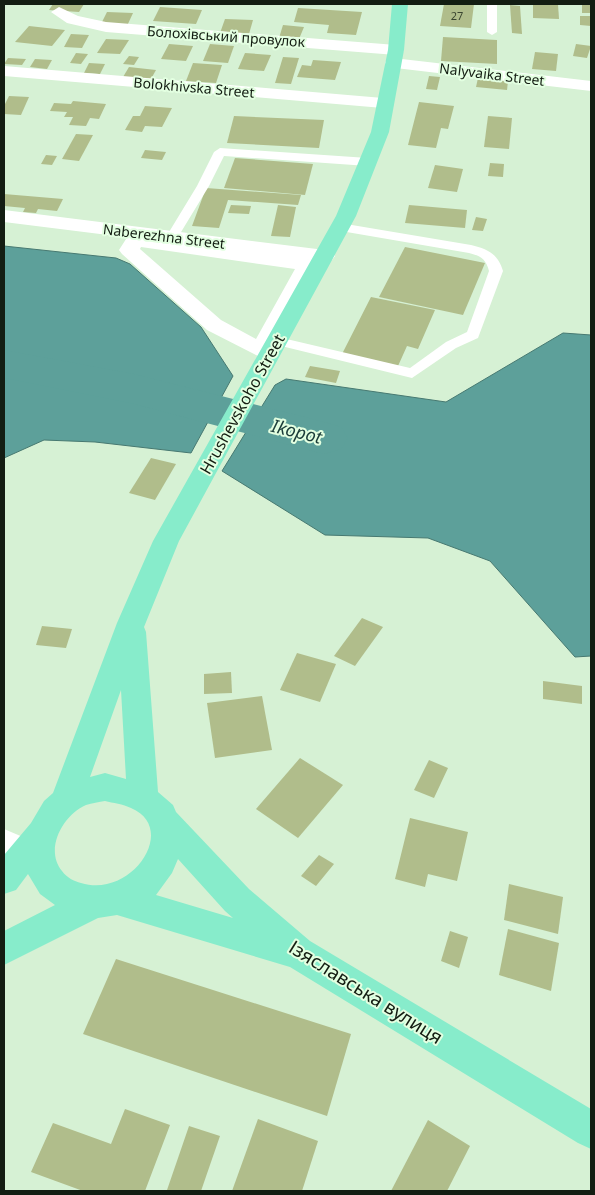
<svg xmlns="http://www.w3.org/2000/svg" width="595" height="1195" viewBox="0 0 595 1195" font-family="'Noto Sans',sans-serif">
<rect width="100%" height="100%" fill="#d6f1d4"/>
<g fill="#5da09a" stroke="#477971">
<polygon points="4,246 116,258 130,264 201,327 233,376 191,453 95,442 44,440 4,458"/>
<polygon points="563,333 591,335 591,656 575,657 490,561 428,538 325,535 222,471 275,385 286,379 446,402"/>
</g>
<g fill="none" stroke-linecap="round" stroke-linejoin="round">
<polygon fill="#5da09a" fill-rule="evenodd" points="4,350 134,374 324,422 341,427 348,438 341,449 324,454 134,404 4,378"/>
</g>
<g fill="#b0bd8b">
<polygon points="53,4 84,4 79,12 49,10"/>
<polygon points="444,4 474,4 471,28 440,26"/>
<polygon points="533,4 558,4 559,19 533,18"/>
<rect x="582" y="4" width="9" height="9"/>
<polygon points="510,5 520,6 522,34 512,33"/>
<polygon points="160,7 202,10 196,24 153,21"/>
<polygon points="298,8 362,12 356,35 327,33 329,25 294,22"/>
<polygon points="107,12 133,13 127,26 101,24"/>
<polygon points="580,16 591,16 591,26 580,25"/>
<polygon points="225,19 253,20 249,34 220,33"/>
<polygon points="283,25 304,27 299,39 279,38"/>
<polygon points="29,26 65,30 52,46 15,42"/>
<polygon points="71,34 89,35 82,48 64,47"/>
<polygon points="443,37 497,40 497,64 441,61"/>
<polygon points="106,39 129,40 120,54 97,53"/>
<polygon points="169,44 193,46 186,61 161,59"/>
<polygon points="210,44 234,46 228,63 203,61"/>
<polygon points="576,44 591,46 587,58 573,56"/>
<polygon points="535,52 558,54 556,71 532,69"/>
<polygon points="76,53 88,54 81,64 70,63"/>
<polygon points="245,53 271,55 264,71 238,69"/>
<polygon points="129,56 139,57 134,65 123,64"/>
<polygon points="283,57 299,58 291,84 275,83"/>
<polygon points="8,58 26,59 22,65 4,64"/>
<polygon points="35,59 52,60 47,69 30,67"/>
<polygon points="313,60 341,62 335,80 297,77 302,65 311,66"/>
<polygon points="89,63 105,64 100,74 84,73"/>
<polygon points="193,63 222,65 216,83 186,81"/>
<polygon points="129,67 156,70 151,79 123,77"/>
<polygon points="429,76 440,77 437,90 426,89"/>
<polygon points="478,78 508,81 507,90 476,87"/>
<polygon points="9,96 29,97 21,115 4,114 4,106"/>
<polygon points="73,101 106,104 99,119 90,118 86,126 69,125 73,117 64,117 67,112 50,111 54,103 71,104"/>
<polygon points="419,102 454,106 448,129 441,128 436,148 408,145"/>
<polygon points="145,106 172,108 162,127 145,126 142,132 125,130 133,116 140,116"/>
<polygon points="234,116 324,120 319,148 227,143"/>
<polygon points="488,116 512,118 509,149 484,147"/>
<polygon points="76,134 93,135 79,161 62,159"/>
<polygon points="145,150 166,152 162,160 141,158"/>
<polygon points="46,155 57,156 52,165 41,164"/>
<polygon points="235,158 313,164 305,195 224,188"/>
<polygon points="490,163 504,164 503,177 488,176"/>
<polygon points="435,165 463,169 457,192 428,188"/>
<polygon points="206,188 301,195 298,205 228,200 219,228 192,226"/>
<polygon points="4,194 63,199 57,211 38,209 36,213 23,212 25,208 4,206"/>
<polygon points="231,205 251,206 249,214 228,213"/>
<polygon points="278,205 296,207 290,237 271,236"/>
<polygon points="409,205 467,210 465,228 405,223"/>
<polygon points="476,217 487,219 483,231 472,230"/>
<polygon points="405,247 485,263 463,315 379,297"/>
<polygon points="371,297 435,310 418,349 407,346 398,366 342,354"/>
<polygon points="310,366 340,371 336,383 305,377"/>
<polygon points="151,458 176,464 155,500 129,493"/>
<polygon points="362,618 383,627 355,666 334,656"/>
<polygon points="42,626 72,629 66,648 36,645"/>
<polygon points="297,653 336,664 320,702 280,690"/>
<polygon points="231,672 232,693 204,694 204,674"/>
<polygon points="543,681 582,686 582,704 543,699"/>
<polygon points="262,696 272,750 215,758 207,703"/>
<polygon points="300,758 343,785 298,838 256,809"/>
<polygon points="429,760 448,768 434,798 414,790"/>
<polygon points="410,818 468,832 457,881 428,874 425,887 395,879"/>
<polygon points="319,855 334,864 316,886 301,876"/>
<polygon points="509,884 563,897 558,934 504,920"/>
<polygon points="508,929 559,943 551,991 499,975"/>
<polygon points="450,931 468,937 459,968 441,961"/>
<polygon points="116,959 351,1034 327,1116 83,1034"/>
<polygon points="125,1109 170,1125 145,1191 83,1191 31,1172 53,1123 111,1144"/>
<polygon points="258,1119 318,1141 302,1191 232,1191"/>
<polygon points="428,1120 470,1146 447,1191 391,1191"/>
<polygon points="189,1126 220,1136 201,1191 172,1191 167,1190"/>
</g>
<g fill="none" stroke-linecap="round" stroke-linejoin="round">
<g fill="#fff" fill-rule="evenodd">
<polygon points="487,4 497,4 497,32 492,35 487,32"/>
<polygon points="220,148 368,158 374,162 368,166 224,156 209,186 178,237 177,240 167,240 166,237 197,186 214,152"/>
<path d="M340,223l131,22c17,4 27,9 32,26l-25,67 -22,10 -44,30 -139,-34 -2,-3 2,-3 5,-1 132,31 36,-26 21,-10 22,-61c-3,-12 -8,-15 -20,-18l-134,-23 -1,-3 1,-3z"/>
</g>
<path fill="#fff" fill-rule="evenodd" d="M135,234l172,25 7,2 3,4 -46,85 -3,5 -8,2 -53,-27 -85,-76 -3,-4 9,-14zM141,247l154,22 -39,70 -35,-19 -81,-71z"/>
<g fill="#fff" fill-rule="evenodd">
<polygon points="59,7 78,16 106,22 396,45 402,46 404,50 402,54 396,55 106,32 67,23 51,12"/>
<polygon points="393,58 591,81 591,91 387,67 385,63 387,59"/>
<polygon points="4,66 383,98 389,99 392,103 389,107 383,108 4,76"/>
<polygon points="4,210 325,250 332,252 335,256 332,260 325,262 4,222"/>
<polygon points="4,829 37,843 41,853 37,863 25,868 4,859"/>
</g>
<path fill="#87eccb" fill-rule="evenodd" d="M392,4h16l-4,46 -15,82 -33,84 -177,325 -35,86 2,5 12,160 15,13 3,7 73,77 61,52 281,168v40l-13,-6 -288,-176 -173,-52 -19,3 -94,47v-34l51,-26 -15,-11 -12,-20 -12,16 -12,4v-39l27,-32 13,-22 9,-8 64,-170 36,-82 183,-325 35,-84 17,-82zM121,690l5,89 -21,-6 -15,4zM105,801c8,2 18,3 26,7 48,20 1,91 -50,75 -7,-2 -14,-5 -19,-12 -18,-22 1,-56 24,-66 6,-2 13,-3 19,-4zM178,859l47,52 8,7 -77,-23 16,-22z"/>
</g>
<g text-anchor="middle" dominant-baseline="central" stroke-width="4" stroke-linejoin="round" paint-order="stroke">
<g font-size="11" fill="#3a4530">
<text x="457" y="15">27</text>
</g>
<g font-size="14" fill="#131d12" stroke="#e3ffe1">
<text transform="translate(226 36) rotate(4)">Болохівський провулок</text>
<text transform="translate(492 74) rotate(7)">Nalyvaika Street</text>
<text transform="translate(194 87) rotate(5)">Bolokhivska Street</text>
<text transform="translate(164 236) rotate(7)">Naberezhna Street</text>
</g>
<g font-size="16" fill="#131d12" stroke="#e3ffe1">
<text transform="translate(242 404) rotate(-61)">Hrushevskoho Street</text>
</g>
<g font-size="18" font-style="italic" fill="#1a3c39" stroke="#e3ffe1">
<text transform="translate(297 431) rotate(14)">Ikopot</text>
</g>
<g font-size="19" fill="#131d12" stroke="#e3ffe1">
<text transform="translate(366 992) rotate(32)">Ізяславська вулиця</text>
</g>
</g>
<rect width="595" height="1195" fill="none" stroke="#131d12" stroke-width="10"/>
</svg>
